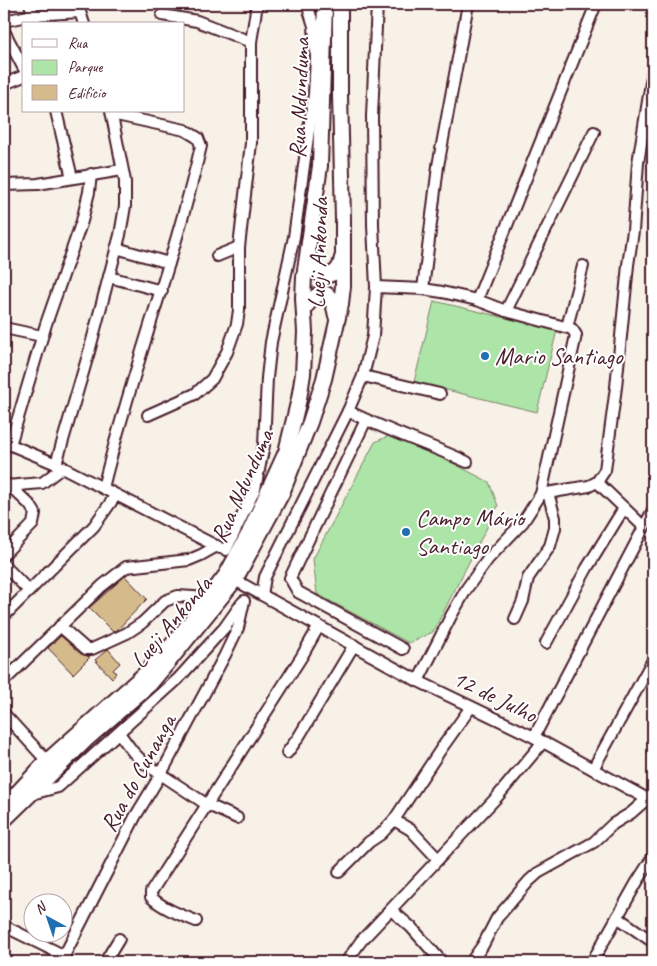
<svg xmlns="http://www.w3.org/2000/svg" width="657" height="966" viewBox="0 0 657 966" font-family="Caveat,sans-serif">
<rect width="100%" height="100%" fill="#f7f1e8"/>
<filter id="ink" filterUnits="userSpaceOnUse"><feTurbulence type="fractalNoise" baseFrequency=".02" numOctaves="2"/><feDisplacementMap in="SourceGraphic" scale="10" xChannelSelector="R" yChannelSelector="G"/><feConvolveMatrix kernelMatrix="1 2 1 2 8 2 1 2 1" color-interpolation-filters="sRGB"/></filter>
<g filter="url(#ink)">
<g fill="#ade4a7" stroke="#7c8269">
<polygon points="434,301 557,330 537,412 414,382"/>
<polygon points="395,433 489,482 498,506 433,632 409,643 317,594 313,559 375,442"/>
</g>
<g fill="#d5bb8b" stroke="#4a1f2b">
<polygon points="125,576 147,599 117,630 113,632 89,608"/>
<polygon points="61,636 81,654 90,657 73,674 48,648"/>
<polygon points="108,649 120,663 113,670 116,673 112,678 95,660"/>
</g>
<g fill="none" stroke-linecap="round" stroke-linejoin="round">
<g stroke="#4a1f2b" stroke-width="14">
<g id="minor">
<polyline points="30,4 36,24"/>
<polyline points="80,4 80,12 84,24"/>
<polyline points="162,15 197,21 251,42"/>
<polyline points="4,21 33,15 80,12"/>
<polyline points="4,31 24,69"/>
<polyline points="4,84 24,76"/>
<polyline points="56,111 72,178"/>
<polyline points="4,185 38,184 122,170"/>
<polyline points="116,248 169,263"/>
<polyline points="217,256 239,247"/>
<polyline points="109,277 162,291"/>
<polyline points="376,287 423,289 442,292 477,300 506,311 572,329 576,335 541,494 523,522 488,559 467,588 451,616 418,681"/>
<polyline points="423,289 438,166 468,4"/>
<polyline points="477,300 596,4"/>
<polyline points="506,311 594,132"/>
<polyline points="567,327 583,266"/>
<polyline points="4,328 42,336"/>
<polyline points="363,376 440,394"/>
<path d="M348,411c39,20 80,33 119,51"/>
<polyline points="148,415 195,394 212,379 227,352 237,324 239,310 239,247 251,143 251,42 257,4"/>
<polyline points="366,420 290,578 298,592 403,649"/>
<polyline points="4,442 56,464 220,548"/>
<polyline points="10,445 46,324 82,221 89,192 91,174"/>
<polyline points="56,464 89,352 120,235 125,206 125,181 111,111"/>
<polyline points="597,482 644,527"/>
<polyline points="7,486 42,483 63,467"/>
<path d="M103,488c28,-115 71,-226 98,-342l-3,-8 -13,-8 -73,-16"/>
<polyline points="541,494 589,486 597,482 605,470 616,387 628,265 633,231 638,163 653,70"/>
<polyline points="226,550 255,489 264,445 267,378 271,342 294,237 314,94 316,58 314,26 307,4"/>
<polyline points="4,554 33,524 35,513 30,505 9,485"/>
<polyline points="4,565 29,591"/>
<polyline points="235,580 418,681 534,737 653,802"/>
<polyline points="262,595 265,577 348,411 363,376 373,336 376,287 373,225 372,116 377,4"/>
<polyline points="4,616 94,526 116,495"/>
<polyline points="515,619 523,601 528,578 550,546 555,528 555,518 548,493"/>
<polyline points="60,626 86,649 92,649 127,633 142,623 165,601 178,596 209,598"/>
<polyline points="546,643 587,568 624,508"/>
<polyline points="4,681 102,586 126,567 189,560 201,555 217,546"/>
<polyline points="4,714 47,761"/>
<polyline points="119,733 133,752 144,763 206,804 237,818"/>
<polyline points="534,737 653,510"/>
<polyline points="287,753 298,738 354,645"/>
<polyline points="593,769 653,660"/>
<polyline points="32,794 58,787 178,679 225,627 242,603"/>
<polyline points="394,820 411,830 438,859"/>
<polyline points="339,872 369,842 381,834 394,820 441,749 471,707"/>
<polyline points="391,910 411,927 442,962"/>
<polyline points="617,917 653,942"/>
<path d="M196,921c-15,-6 -34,-13 -45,-24v-5l151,-236 17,-30"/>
<polyline points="4,926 65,956"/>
<polyline points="61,962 135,817 161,774 225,655 238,628 244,601"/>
<polyline points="105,962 119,939"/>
<polyline points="346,962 361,941 497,797 543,742"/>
<polyline points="471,962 483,945 497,918 529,881 538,873 594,842 613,824 631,813 647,799"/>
<polyline points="592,962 637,882 653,857"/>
</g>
</g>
<g stroke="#4a1f2b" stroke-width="18">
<g id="major">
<path d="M309,254c1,4 1,9 3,12 5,10 18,12 25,4 3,-3 4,-8 5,-12"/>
<path d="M304,309c17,-23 27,-21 32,7"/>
<polyline points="5,806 47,761 147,672 178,638 226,575 249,533 286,452 299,399 303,374 305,332 303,298 304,277 320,166 325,4"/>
<polyline points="4,820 87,739 150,684 170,660 235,580 282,493 310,422 324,379 341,304 343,286 343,219 340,95 340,4"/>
</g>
</g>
<use href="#minor" stroke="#fff" stroke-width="10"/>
<use href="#major" stroke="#fff" stroke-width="14"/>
</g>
</g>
<g fill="#1f6fb2" stroke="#fff" stroke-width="2">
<circle cx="485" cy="356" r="5"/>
<circle cx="406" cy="532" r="5"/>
</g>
<g text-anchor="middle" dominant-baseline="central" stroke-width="4" stroke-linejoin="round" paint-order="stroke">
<g font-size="24" fill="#4a1f2b" stroke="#fff">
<text transform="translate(299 98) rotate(-88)">Rua Ndunduma</text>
<text transform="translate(318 253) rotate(-88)">Lueji Ankonda</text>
<text transform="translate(242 486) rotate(-66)">Rua Ndunduma</text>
<text transform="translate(171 622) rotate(-50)">Lueji Ankonda</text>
<text transform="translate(495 696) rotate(26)">12 de Julho</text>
<text transform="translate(138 773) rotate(-61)">Rua do Cunanga</text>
</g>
<g font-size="24" fill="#4a1f2b" stroke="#fff" text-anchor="start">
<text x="495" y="356">Mario Santiago</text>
<text x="416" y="518">Campo Mário<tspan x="416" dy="28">Santiago</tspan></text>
</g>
</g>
<rect width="657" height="966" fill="none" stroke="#fff" stroke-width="20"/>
<rect x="10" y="10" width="637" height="946" fill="none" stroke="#4a1f2b" stroke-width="2" filter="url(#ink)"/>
<rect x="22" y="22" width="162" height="90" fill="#ffffff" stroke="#b7a5aa"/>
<rect x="32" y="39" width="25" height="8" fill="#ffffff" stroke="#b7a5aa"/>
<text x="68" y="48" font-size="15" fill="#4a1f2b">Rua</text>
<rect x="32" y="60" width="25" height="15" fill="#ade4a7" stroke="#b7a5aa"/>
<text x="68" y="72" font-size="15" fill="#4a1f2b">Parque</text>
<rect x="32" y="85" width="25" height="15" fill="#d5bb8b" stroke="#b7a5aa"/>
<text x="68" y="98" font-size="15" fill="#4a1f2b">Edifício</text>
<g transform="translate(48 918) rotate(320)"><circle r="24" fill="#ffffff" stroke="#b7a5aa"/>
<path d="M0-4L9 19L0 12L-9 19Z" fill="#1f6fb2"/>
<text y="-8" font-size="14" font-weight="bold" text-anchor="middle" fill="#4a1f2b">N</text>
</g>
</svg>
